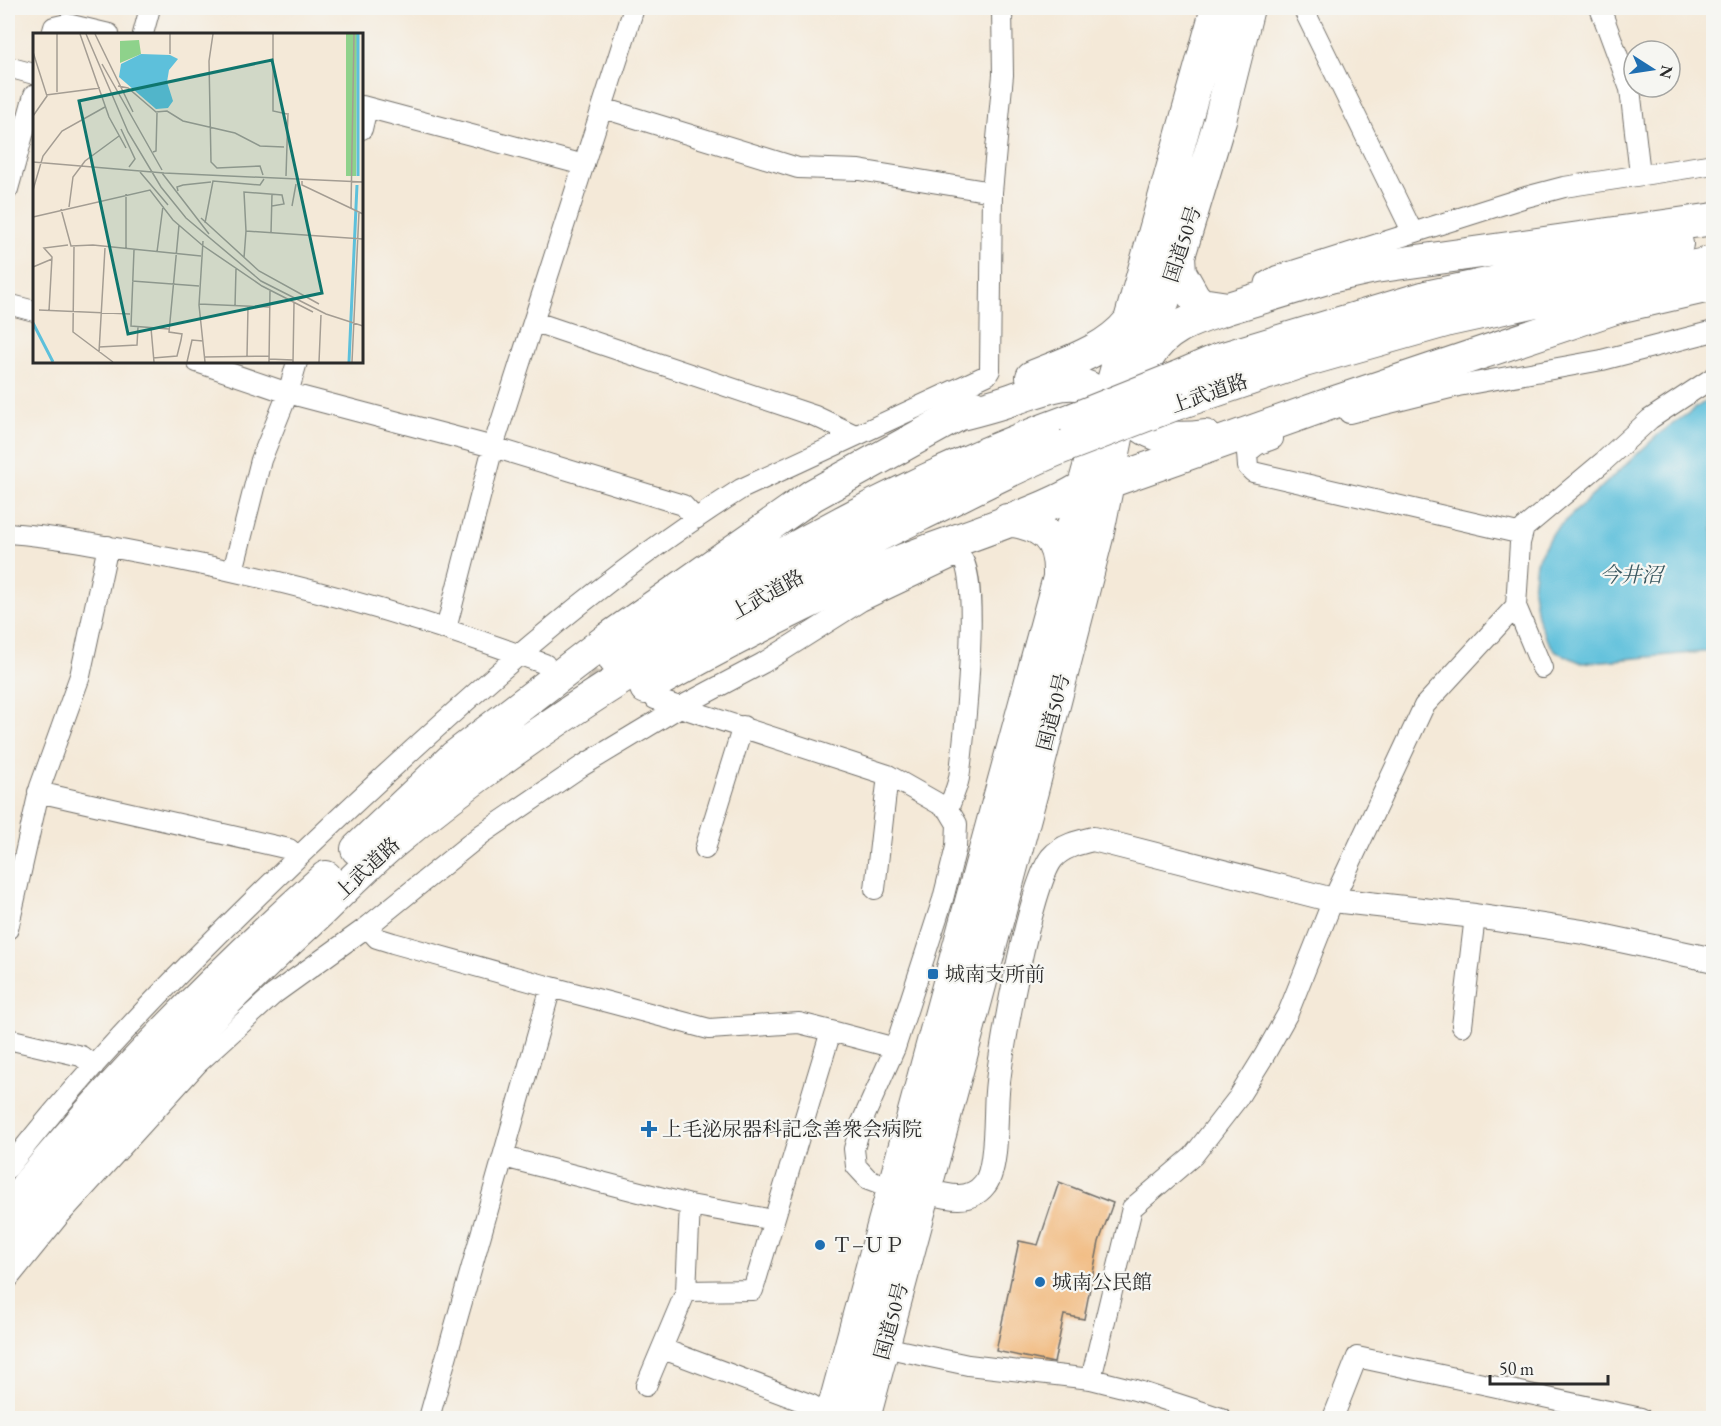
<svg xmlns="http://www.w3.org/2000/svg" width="1721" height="1426" viewBox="0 0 1721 1426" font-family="'EB Garamond','Noto Serif JP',serif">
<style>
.water{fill:#5dc0db;stroke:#447683;stroke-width:1.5}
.building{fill:#f1b576}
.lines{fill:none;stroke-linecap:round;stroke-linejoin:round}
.minor-tunnel{stroke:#ccc3b5;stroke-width:20;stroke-dasharray:20 10;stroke-linecap:butt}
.minor-casing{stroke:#716e68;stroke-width:22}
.tertiary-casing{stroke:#716e68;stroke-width:26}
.trunk-casing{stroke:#716e68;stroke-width:34}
.minor{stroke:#fff;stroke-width:20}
.tertiary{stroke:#fff;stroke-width:24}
.trunk{stroke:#fff;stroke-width:32}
.trunk-bridge-casing{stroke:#716e68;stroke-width:34;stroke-linecap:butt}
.trunk-bridge{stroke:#fff;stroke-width:32}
.poi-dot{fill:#1f6fb2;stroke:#f6f6f2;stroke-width:2}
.labels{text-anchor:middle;stroke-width:4.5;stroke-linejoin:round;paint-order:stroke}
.street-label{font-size:20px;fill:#2b2b2b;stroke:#f6f6f2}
.poi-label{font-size:20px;fill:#2b2b2b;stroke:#f6f6f2;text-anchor:start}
.water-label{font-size:21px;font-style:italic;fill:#3a5860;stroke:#f6f6f2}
.inset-river{fill:none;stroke:#5dc0db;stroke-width:3}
.inset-road{fill:none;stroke:#a49d93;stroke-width:1.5}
.view{fill:#0f766e;fill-opacity:0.15;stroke:#0f766e;stroke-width:3}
.inset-edge{fill:none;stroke:#2b2b2b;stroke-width:3}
</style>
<rect width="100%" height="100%" fill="#f6f6f2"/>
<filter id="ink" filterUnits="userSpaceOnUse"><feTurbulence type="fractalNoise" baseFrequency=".0167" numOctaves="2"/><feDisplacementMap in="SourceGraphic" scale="12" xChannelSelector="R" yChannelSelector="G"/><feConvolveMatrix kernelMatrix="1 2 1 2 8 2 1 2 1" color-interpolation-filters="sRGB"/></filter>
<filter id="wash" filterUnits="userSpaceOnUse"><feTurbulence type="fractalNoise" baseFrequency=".008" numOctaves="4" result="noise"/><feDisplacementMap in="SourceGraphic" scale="24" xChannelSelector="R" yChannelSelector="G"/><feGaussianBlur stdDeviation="1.35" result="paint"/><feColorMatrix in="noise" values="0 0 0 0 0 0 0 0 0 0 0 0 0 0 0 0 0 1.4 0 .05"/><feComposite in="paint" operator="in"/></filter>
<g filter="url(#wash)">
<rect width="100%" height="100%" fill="#f4e9d8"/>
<!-- water -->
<path class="water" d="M1713 396V651L1582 663 1556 652 1545 637 1537 616 1533 590 1536 562 1552 533 1660 433Z"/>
<g id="blocks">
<!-- building -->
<path class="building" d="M1059 1182 1113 1203 1099 1242 1084 1319 1064 1315 1054 1363 996 1351 1019 1241 1038 1245Z"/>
</g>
</g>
<g filter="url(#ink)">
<use href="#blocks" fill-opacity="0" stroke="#716e68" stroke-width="1.5"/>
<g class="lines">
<!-- minor-tunnel -->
<path class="minor-tunnel" d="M559 669 616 687"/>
<!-- minor casing -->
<g class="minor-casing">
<path id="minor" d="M1303 8 1412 231
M1600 8 1630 89 1640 174
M52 34 54 27 67 24 109 34
M143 34 150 8
M8 67 34 74
M362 106 584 165
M603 108 798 168 859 170 992 192
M362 129 367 108
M8 189 34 95
M1267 296 1264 290 1266 282 1277 276 1526 197 1564 187 1714 164
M8 304 34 311
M535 322 815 416 855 435
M197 362 288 393 493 447 683 505 696 519
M1349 413 1458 386 1602 360 1714 331
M1273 439 1257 445 1247 453 1248 467 1253 472 1522 534
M8 533C62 537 115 548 169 558 298 583 422 618 545 664
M233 571 261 460 288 393 297 362
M1516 606 1542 668
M446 629 493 447 634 8
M655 699 888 775 948 809 957 824 956 847 943 899 895 1048 861 1124 854 1149 856 1166 868 1179 892 1188
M38 792 289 849 298 857
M705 849 743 726
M875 889 888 775
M367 927 377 938 393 943 551 987
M8 929 40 787 80 676 108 546
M1462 1026 1475 916
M831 1031 895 1048
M8 1039 81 1056 94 1066
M504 1157 690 1205 774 1220
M8 1168C107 1041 223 928 340 817 466 699 595 581 741 489L987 375 990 370 992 192 1003 75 1002 8
M8 1279 59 1216 198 1063 274 994 367 927 482 834 582 766 680 707 763 663 861 601 954 557 962 559C981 578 964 745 959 778 957 788 952 799 948 809
M884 1347 968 1365 1091 1379 1135 1390 1221 1418
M663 1349 812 1405
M1091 1379 1132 1208 1193 1156 1238 1098 1264 1056 1288 1013 1333 900 1424 706 1516 606 1520 543 1524 528 1603 462 1650 419 1714 377
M646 1386 686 1291
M429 1418 551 987 709 1029 799 1023 831 1031 753 1290 686 1291 690 1205
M1333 1418 1357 1357 1641 1418"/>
</g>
<!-- tertiary casing -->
<g class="tertiary-casing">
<path id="tertiary" d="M925 1191C945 1196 969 1204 984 1185 998 1170 995 1113 997 1092 1000 1051 1030 885 1052 858 1062 846 1080 842 1093 839L1333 900 1475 916 1583 932 1714 960"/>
</g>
<!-- trunk casing -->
<g class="trunk-casing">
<path id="trunk" d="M1179 256 1180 272 1194 297 1201 304 1228 308 1330 277 1375 267 1714 219
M1149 356C1166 326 1197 319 1228 308
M1032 377C1065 363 1106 351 1129 322
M1178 377 1220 359 1426 297 1677 244
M1120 401C1140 437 1168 441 1205 436
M1173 405 1304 361 1449 320 1714 262
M957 415C977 410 997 405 1016 398 1058 384 1093 367 1114 420
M1106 483 1335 402 1618 307 1714 285
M1007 520C1042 525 1060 536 1059 575
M615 660C759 561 908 479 1073 419
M646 688C728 642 812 598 898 562 938 545 1071 505 1093 478
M357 849 454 757 609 638 813 495 974 406
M8 1209C104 1089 211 980 326 877
M8 1245C102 1124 208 1015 321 911 345 888 369 863 394 842 553 710 735 604 920 515 968 492 1017 465 1066 446
M831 1418 1083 489 1217 8
M864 1418 1032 791 1097 537 1118 433 1179 256 1220 120 1248 8"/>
</g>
<!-- minor -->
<use href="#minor" class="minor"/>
<!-- tertiary -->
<use href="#tertiary" class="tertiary"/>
<!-- trunk -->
<use href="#trunk" class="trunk"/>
<!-- trunk-bridge casing -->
<g class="trunk-bridge-casing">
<path id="trunk-bridge" d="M1073 419 1178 377
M1066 446 1173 405"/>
</g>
<!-- trunk-bridge -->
<use href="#trunk-bridge" class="trunk-bridge"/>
</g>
</g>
<!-- markers -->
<g class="poi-dot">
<rect x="927" y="968" width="12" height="12" rx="3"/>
<path d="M646 1120h6v6h6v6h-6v6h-6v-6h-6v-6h6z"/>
<circle cx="820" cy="1245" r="6"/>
<circle cx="1040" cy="1282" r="6"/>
</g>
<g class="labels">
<!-- street labels -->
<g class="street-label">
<text transform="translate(1182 244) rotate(-72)" y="7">国道50号</text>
<text transform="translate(1209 393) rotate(-19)" y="7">上武道路</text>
<text transform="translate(767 594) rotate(-29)" y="7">上武道路</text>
<text transform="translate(1053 712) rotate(-76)" y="7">国道50号</text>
<text transform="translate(367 868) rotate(-43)" y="7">上武道路</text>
<text transform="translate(891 1321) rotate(-75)" y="7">国道50号</text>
</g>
<!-- poi labels -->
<g class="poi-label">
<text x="945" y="981">城南支所前</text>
<text x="662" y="1136">上毛泌尿器科記念善衆会病院</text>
<text x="832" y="1252">Ｔ−ＵＰ</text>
<text x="1052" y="1289">城南公民館</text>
</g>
<!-- water labels -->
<g class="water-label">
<text x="1631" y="582">今井沼</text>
</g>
</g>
<!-- overview -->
<g transform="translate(33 33)">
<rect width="330" height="330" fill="#f4e9d8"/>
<path d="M313 1H324L323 143H313ZM106 7 108 21 87 30V8Z" fill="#8ed28b"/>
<path d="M108 21 137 22 145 26 136 37 134 49 140 68 135 75 123 76 86 44 88 31Z" fill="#5dc0db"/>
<path class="inset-river" d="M325 143V1M0 290 20 329M316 329 324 152"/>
<path class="inset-road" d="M47 1 76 84 93 115M53 1 95 99 128 154 153 185 228 248 293 281 330 293M62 1 100 79M180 1 176 28 178 129 184 135 227 133 230 142M240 1V78L254 81M0 19 14 63 0 83M137 21V1M69 31 129 137M85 53 95 55 123 79 134 78 150 88 202 100 227 113 251 114M24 59V1M13 62 67 55M88 96 102 126 96 134M120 119 123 118 124 80M0 129 131 140 330 149M107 139 135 172M129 140 176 201M253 143 255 80M269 148V152L330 181M0 157 10 123 29 98 72 74M145 158 144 154 150 152 178 149M239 173 251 171 249 162 211 159 213 198 330 206M259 173 263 151M36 174 40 144 52 128 86 103M318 175 321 1M28 176 38 213 60 212 168 223M0 184 117 157 140 187 169 212 229 253 280 279M168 185 226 238 286 271M172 190 180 148 227 152 231 146M238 200 239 161M170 208 166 272 172 329M41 214 40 299 80 329M93 217V161M101 217 98 293 136 296M124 219 130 173M211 225 213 198M0 234 19 226M99 248 166 253M166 271 236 274M202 273 203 236M6 277 97 281M16 278 19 224 11 215 35 212M118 295 121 329M66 314 104 312 105 294M66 319 72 215M214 323 215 274M172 324 236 323M120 325 144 323 148 307 149 301 136 299 146 192M236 326 260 327M154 329 159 307 170 308M236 329 237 258M260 329 261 270M286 329 288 282M319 329 326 179"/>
<path class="view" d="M239 27 289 260 95 301 46 68Z"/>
<rect width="330" height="330" class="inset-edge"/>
</g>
<!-- margin -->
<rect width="1721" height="1426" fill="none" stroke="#f6f6f2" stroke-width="30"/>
<!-- north arrow -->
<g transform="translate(1652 69) rotate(102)"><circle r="28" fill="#f6f6f2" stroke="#a5a5a2" stroke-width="1.5"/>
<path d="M0-4.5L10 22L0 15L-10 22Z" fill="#1f6fb2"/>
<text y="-9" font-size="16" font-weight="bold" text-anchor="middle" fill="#2b2b2b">N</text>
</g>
<!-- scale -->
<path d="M1490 1375v9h118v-9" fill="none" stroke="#2b2b2b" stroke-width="3"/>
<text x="1499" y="1375" font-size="18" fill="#2b2b2b" stroke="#f6f6f2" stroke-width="4.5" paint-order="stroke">50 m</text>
</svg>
